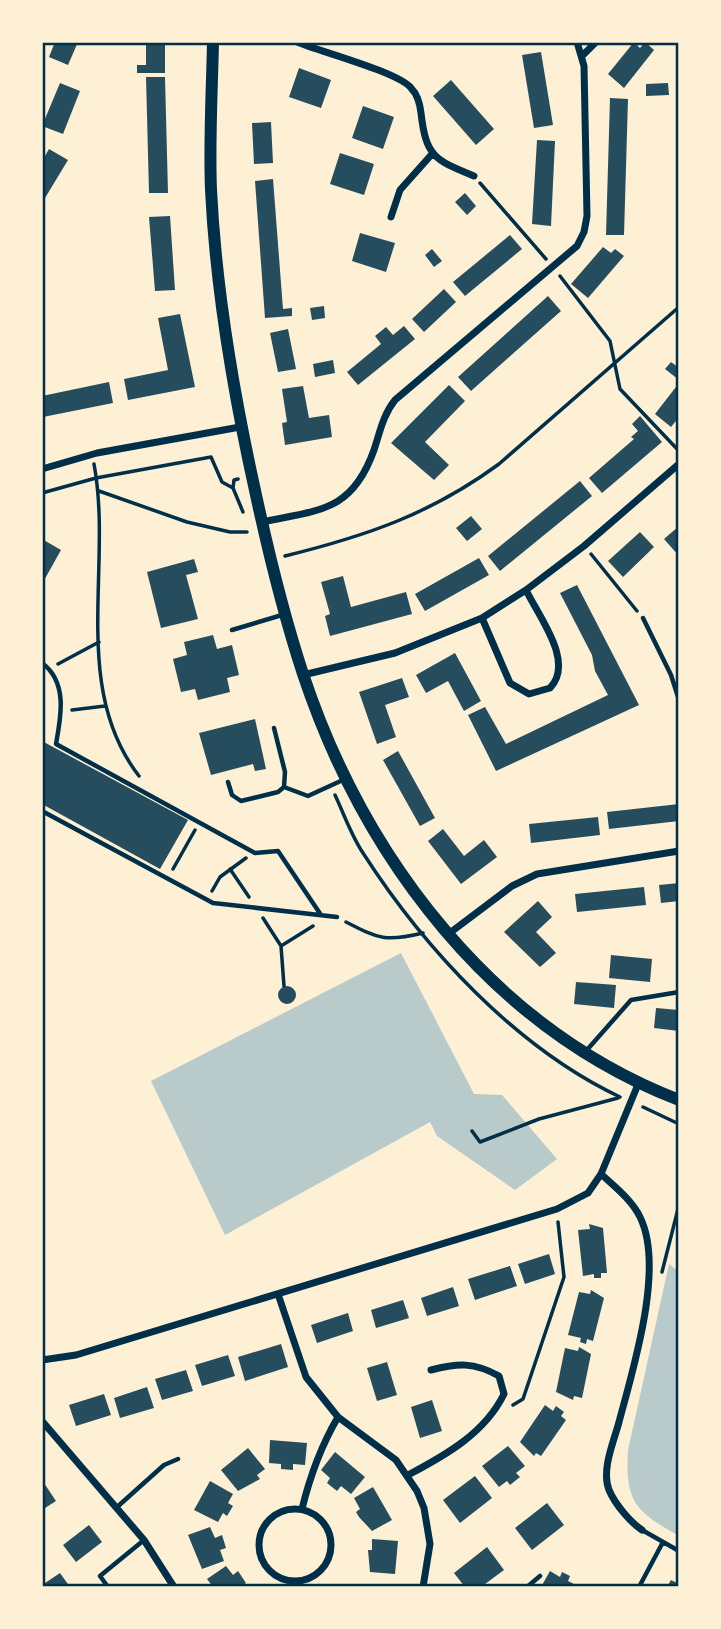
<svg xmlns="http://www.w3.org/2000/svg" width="721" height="1629" viewBox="0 0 721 1629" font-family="'Varela Round',sans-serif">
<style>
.green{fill:#b9caca}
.building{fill:#264d5e}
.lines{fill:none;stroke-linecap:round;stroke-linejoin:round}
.path{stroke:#003049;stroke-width:3.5}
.service{stroke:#003049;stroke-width:4.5}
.minor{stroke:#003049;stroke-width:7}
.tertiary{stroke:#003049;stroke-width:12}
.neatline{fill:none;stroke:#003049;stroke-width:2.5}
</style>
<rect width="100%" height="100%" fill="#fdf0d5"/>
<!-- green -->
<path class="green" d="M401 953 474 1094 502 1095 557 1159 515 1190 437 1136 430 1122 225 1235 151 1081Z
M669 1264 679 1272V1536C635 1511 625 1502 628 1450Z"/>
<!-- building -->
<path class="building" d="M55 42H78L68 65 49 57Z
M146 42H165V73H137V65H146Z
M634 42 640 48 645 42 654 50 624 88 608 74Z
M541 52 553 125 534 128 522 55Z
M299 68 331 80 321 108 289 97Z
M146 77H165L168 193H149Z
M451 80 494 129 476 145 433 96Z
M60 83 80 91 63 134 42 126Z
M668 83 669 95 646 96V84Z
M610 98 628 99 624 235H606Z
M363 106 394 117 383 149 352 138Z
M271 122 273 163 254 164 252 123Z
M537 140 555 141 551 226 532 224Z
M49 149 68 160 42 203V161Z
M340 153 374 164 364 195 330 184Z
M273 179 283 309 292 308V316L265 318 255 181Z
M465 193 476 206 467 215 455 202Z
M170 216 175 290 155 291 149 217Z
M360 233 395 243 386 272 352 261Z
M510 235 522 249 465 296 453 282Z
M603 247 611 253 615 249 624 256 588 298 571 284Z
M432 249 442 261 434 267 425 255Z
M444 289 456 302 424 332 412 319Z
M548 296 561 311 471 391 458 377Z
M324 306 325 318 312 320 310 308Z
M180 314 195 387 128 400 124 379 168 370 158 318Z
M404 326 415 339 358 385 347 372 381 344 375 336 386 327 393 335Z
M288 329 296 369 278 372 270 333Z
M333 360 335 373 315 377 313 364Z
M671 362 679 368V380L665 369Z
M109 382 113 403 43 417 42 396Z
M679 383V417L671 427 655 414Z
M449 385 465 401 425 442 449 465 434 480 391 443Z
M303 386 309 418 329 415 332 437 285 445 282 423 287 422 282 389Z
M640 416 662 442 602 493 589 478 634 439 631 437 638 431 632 424Z
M580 481 592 496 500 571 488 556Z
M471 516 482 529 467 541 456 528Z
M679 526V556L664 539Z
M640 532 654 547 623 577 608 561Z
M42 539 61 550 42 584Z
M479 558 489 575 425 611 415 594Z
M194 559 198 572 186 575 198 619 161 628 147 572Z
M343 576 351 607 406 592 412 614 330 636 325 616 330 614 321 582Z
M577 585 639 705 496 771 468 715 485 707 506 744 608 695 595 671 592 655 560 593Z
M213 635 217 649 232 645 239 675 227 678 230 692 198 700 195 689 181 692 173 659 187 655 184 642Z
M455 653 481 701 464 711 448 681 426 693 416 675Z
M402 678 409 697 385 705 396 737 377 744 359 692Z
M255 719 266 769 255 771 253 764 211 775 199 733Z
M42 741 188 820 160 869 42 804Z
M398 751 435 818 420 826 383 760Z
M679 804V821L609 829 607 812Z
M598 817 600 835 531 843 529 824Z
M443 829 464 856 484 840 497 857 461 884 428 841Z
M679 883V901L661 903 659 885Z
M644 887 646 905 577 912 575 894Z
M538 901 552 917 536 932 556 953 540 967 504 932Z
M611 955 652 959 650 982 609 978Z
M576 982 616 985 614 1008 574 1004Z
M278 995a9 9 0 1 1 18 0a9 9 0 1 1-18 0Z
M656 1008 679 1010V1031L654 1028Z
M589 1224 603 1228 607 1273H601V1278H594V1274L583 1276 578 1230 590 1229Z
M549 1254 555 1274 525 1284 518 1264Z
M510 1266 517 1286 475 1300 468 1279Z
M453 1287 459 1306 427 1316 421 1298Z
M591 1290 604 1298 593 1341 587 1339 586 1344 580 1342 581 1338 568 1335 579 1292 590 1294Z
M403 1300 409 1318 376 1328 371 1310Z
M348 1313 353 1331 317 1343 311 1325Z
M281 1344 288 1367 245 1381 238 1357Z
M579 1347 591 1354 582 1398 574 1396 573 1400 556 1392 565 1348 578 1351Z
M228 1355 235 1376 202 1386 195 1365Z
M387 1362 397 1395 377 1401 367 1368Z
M186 1370 193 1391 162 1400 155 1379Z
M147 1387 154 1408 120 1418 114 1398Z
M104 1394 111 1415 76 1426 69 1405Z
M432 1400 442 1431 420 1438 411 1407Z
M545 1405 553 1411 556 1406 564 1412 561 1416 566 1420 541 1456 536 1453 534 1456 520 1442Z
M270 1440 307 1443 305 1465 293 1464V1470L281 1469V1464L269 1463Z
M508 1446 525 1466 516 1473 520 1477 510 1485 507 1481 499 1487 482 1466Z
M248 1448 265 1469 257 1475 260 1479 238 1491 221 1470Z
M335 1452 365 1477 351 1494 341 1486 337 1491 327 1483 330 1478 321 1470Z
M475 1476 492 1498 460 1523 443 1500Z
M42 1480 56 1501 42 1510Z
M210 1481 233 1494 228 1503 233 1506 227 1516 223 1513 218 1522 194 1510Z
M373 1487 392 1520 372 1531 359 1517 356 1512 360 1509 354 1498Z
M547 1503 564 1525 532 1550 515 1528Z
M89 1525 102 1542 76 1562 63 1545Z
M210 1527 215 1538 222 1535 226 1548 220 1550 224 1561 202 1569 188 1535Z
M372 1539 398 1541 395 1574 370 1572 368 1550H372Z
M487 1547 504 1570 481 1587H465L454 1573Z
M226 1566 233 1575 238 1571 246 1583 240 1587H213L207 1579Z
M550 1571 560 1577 562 1572 570 1576 568 1581 574 1584 572 1587H541Z
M60 1573 70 1587H42V1585Z
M671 1580 679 1584V1587H667Z"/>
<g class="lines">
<!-- path -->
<path class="path" d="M480 183 546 259
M560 276 610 341 620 389 679 451
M94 464C113 566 70 687 139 776
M238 479 234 480 233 488 243 512
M99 491 187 522 230 532H247
M42 493 96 478 211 457 222 482 233 488
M591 554 637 611
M285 556C366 536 431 514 499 464L679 307
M58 664 99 642
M72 710 105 706
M335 795C344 814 351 835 363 853 424 948 516 1048 620 1097
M173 869 195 830
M230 869 249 897
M212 891 220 877 246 858
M263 918 281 946
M346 922C379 939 386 942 423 933
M284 986 281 946 313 926
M643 1107 679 1124
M472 1131 480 1142 539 1119 618 1098
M662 1272 679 1205
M513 1405 523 1399 564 1277 558 1222"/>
<!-- service -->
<path class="service" d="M643 618 671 675 679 700
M232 630 282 615
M42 663C68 682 61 717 56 744L255 853 278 851 321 915
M274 728 285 772 284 787
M228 782 232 795 241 801 278 792 284 787
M284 787 308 796 345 779
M42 811 213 903 337 917
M586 1051 631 1000 679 992
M116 1508 164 1465 178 1459
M642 1530 679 1551
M108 1587 100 1576 144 1540
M527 1587 540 1576
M639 1587 663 1542"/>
<!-- minor -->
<path class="minor" d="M297 42C321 52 398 72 411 88 418 95 420 104 421 113 426 157 435 160 474 176
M582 56 596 42
M391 217 400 190 432 154
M42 469 97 453 240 427
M262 522C319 510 352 512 374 450 380 432 383 415 395 400L577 246 584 232 587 216 584 66 577 42
M482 618 510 683 529 694 550 688C575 662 539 617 526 590
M303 675 395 653 482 618 526 590 584 546 679 464
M447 935 512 886 537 874 679 851
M601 1174C614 1186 632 1200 640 1217 665 1267 633 1369 619 1422 614 1441 601 1470 609 1490 615 1504 630 1522 642 1530
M278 1294 306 1377 338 1417 396 1460 417 1491 424 1508 430 1544 423 1587
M42 1360 76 1355 557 1209 588 1193 601 1174 639 1082
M42 1421 144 1540 174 1587
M408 1475C446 1455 485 1433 504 1394L499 1376C474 1362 458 1363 431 1370
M259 1545a36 36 0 1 1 72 0a36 36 0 1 1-72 0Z
M302 1509C310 1476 321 1446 338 1417"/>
<!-- tertiary -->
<path class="tertiary" d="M213 42C212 91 209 141 211 190 216 292 234 396 256 495 269 555 284 616 303 674 365 860 493 1028 679 1100"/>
</g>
<!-- border -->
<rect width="721" height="1629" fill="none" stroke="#fdf0d5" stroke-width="88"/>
<rect x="44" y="44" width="633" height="1541" class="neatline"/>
</svg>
